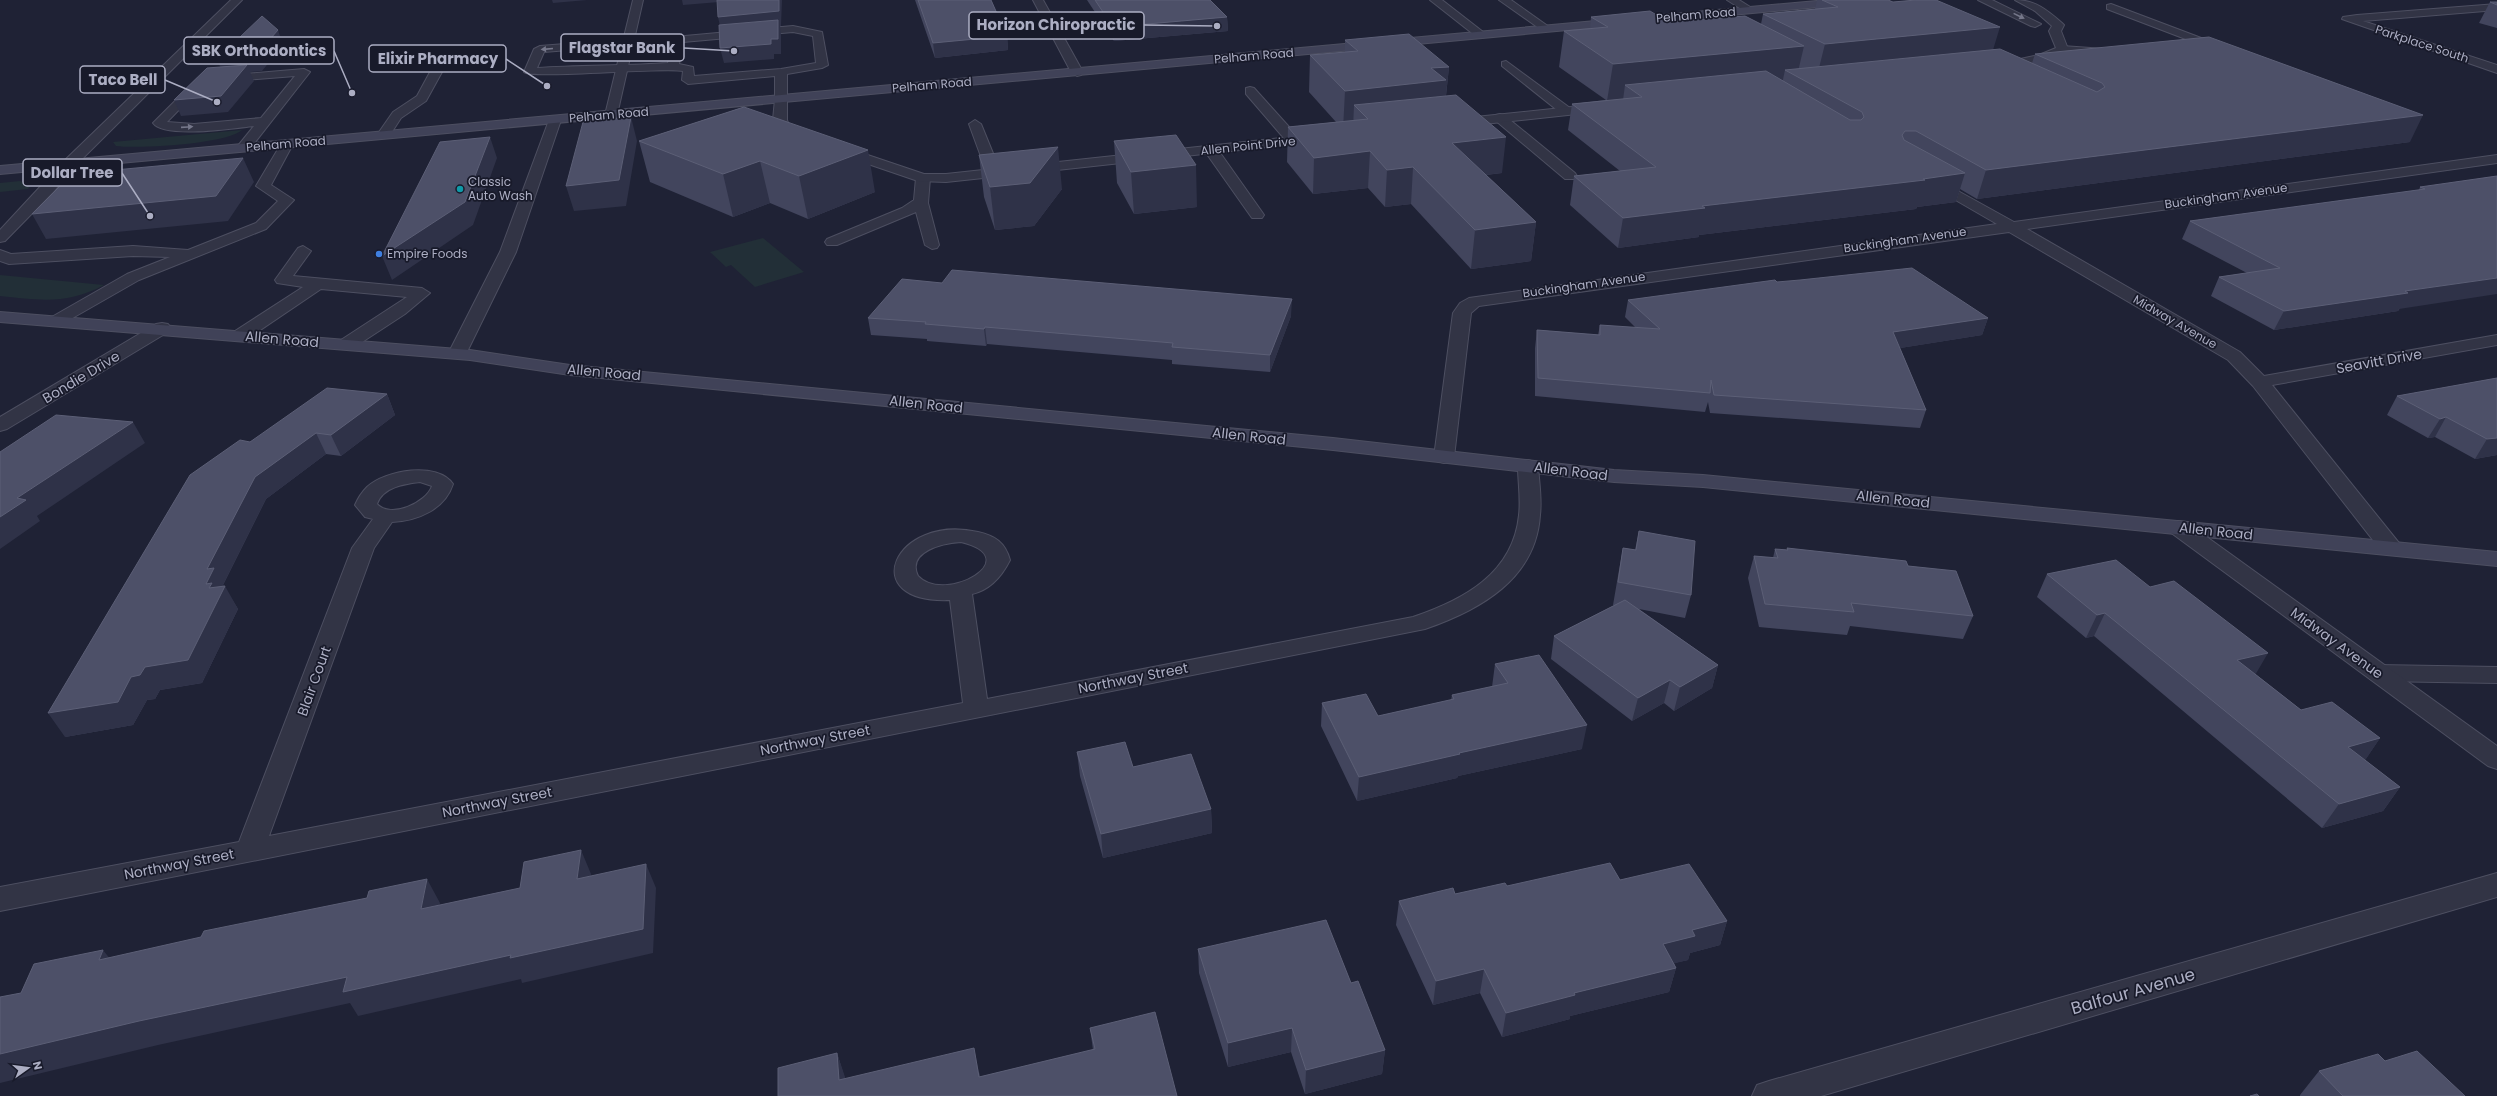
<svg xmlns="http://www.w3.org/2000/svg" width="2497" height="1096" viewBox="0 0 2497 1096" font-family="Poppins,sans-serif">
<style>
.green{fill:#222f37}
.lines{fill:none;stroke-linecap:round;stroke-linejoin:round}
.lane-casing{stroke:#4d4f61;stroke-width:2}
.street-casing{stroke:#4d4f61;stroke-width:2}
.secondary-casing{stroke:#4d4f61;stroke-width:2}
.lane{fill:#323445;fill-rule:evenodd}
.street{fill:#323445;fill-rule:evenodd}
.secondary{fill:#404258;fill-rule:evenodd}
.wall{fill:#42455d}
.shaded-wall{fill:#2f3248}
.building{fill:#4d5068;stroke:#5c5f76}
.oneway{fill:#75778a}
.culture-dot{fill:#0f9aa8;stroke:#181a2a;stroke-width:1.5}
.shop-dot{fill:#3f7fe0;stroke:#181a2a;stroke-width:1.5}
.labels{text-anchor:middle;stroke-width:3.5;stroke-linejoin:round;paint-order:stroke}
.far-street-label{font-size:12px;fill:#acaec3;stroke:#181a2a}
.far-poi-label{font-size:12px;fill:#acaec3;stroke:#181a2a;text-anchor:start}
.street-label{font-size:14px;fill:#acaec3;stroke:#181a2a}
.near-street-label{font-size:17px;fill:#acaec3;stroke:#181a2a}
.leader{fill:none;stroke:#acaec3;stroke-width:1.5}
.callout-dot{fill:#acaec3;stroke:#181a2a;stroke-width:1.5}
.callout{fill:#181a2a;stroke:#acaec3;stroke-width:1.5}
.callout-label{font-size:15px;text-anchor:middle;font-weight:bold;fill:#acaec3}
</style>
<rect width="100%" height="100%" fill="#1f2235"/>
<!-- green -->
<path class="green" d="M242 130C227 144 139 149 116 146L113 142Z
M20 181 31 185 28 189 0 192V183Z
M763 238 804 272 755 287 731 265 726 267 710 252Z
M0 275 104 285C67 305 40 300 0 296Z"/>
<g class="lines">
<!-- lane casing -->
<g class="lane-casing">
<path id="lane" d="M1499 0H1511L1552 29 1551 31H1543Z
M1727 0H1739L1755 10 1754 12H1746Z
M2111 4 2225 47 2227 49 2225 51H2217L2107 9V5Z
M793 26 822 32 828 65 822 68 787 74V99L781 103 775 99V76L688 84 682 80 683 71C663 67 530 79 524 72L534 49 540 46 628 39 633 42 628 45 544 52 537 68C581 65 624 66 668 63L674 37ZM793 32 813 36 816 63 781 69 694 76 693 67 679 64 683 42Z
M2062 46 2105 49 2111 52 2105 55 2058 51V47Z
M442 58 448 61 426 101 401 118 388 138H378L377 135 393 112 417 96 436 61Z
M1506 61 1570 108 1572 111 1570 114H1562L1502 66V62Z
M304 69 310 72 249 150 244 151 237 147 254 126C236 128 164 139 153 123L198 78ZM295 76 261 118 194 124 167 122 205 83Z
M1250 87 1254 88 1299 138 1300 141 1299 144H1289L1246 94V88Z
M1500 114 1504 115 1575 173 1577 176 1575 179H1565L1496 121 1494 118 1496 115Z
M555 116 561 120 516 252 466 354 463 358H451L448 354 500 252 549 120Z
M975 120 981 124 1001 173 999 176H989L987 173 969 124Z
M287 140 293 144 271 185 294 200 266 229 139 280 62 324H50L48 321 50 318 127 274 170 257 133 256 9 264 0 261V250L11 254 133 246 188 250 256 223 278 201 256 186 281 144Z
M1211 146 1216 147 1262 212 1264 215 1262 218H1252L1204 150Z
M69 160 76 164 54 191 5 241 0 242V230L64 161Z
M923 174 930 178 928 203 939 245 937 248 932 249 925 245 916 212 837 245H827L825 242 827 239 902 208 914 200 916 178Z
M303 246 311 251 293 276 422 288 430 293 405 314 353 348H341L339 344 341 340 407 297 321 289 247 339H235L233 335 235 331 303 287 277 283 275 280 298 248Z
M2378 665 2497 667V683L2378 681 2370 679 2366 673 2370 667Z"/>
</g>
<!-- street casing -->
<g class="street-casing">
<path id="street" d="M231 0H242L74 167H64L62 164 64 161Z
M633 0H643L617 115 611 119 605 115Z
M1033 0H1043L1083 72 1081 75 1077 76 1071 72Z
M1430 0H1442L1487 35 1485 37H1477Z
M1978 0H1992L2041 24 2035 27 2031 26Z
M2015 0C2035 0 2047 10 2062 23L2064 25 2061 31 2068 49 2066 51 2047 60 2001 71 1997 70 1995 67 1997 64 2039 55 2056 48 2049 31 2052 26 2035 11Z
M2497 4V10L2363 21 2497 65V73L2342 19 2343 17 2357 15Z
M781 95 787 99V120L789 125 809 132 811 135 809 138H799L776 127 773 120 775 99Z
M1600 104 1606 108 1605 111 1456 127 1449 123 1456 119Z
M1318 134 1323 135 1325 138 1323 141 946 182 918 181 836 153 834 150 841 146 924 174H946Z
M2497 155V163L2027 229 2240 352 2264 376 2497 335V345L2272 385 2399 543 2402 548 2399 553 2391 555 2383 553 2253 386 2228 360 2009 232 1479 306 1471 313 1454 457 1451 461 1444 463 1437 461 1434 457 1453 313 1460 303 1469 298 1997 224 1926 183 1924 180 1931 176 2014 222Z
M162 323 168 324 171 328 168 332 7 429 0 431V417L156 324Z
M1528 460 1535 462 1538 466C1539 482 1542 498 1540 515 1536 579 1480 610 1425 629L0 911V887L239 842 352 548 373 519 365 517 355 505C358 498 362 492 367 487 385 470 438 461 453 484 445 509 418 521 392 522L374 548 269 836 963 703 950 600C855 604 894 513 978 532 995 536 1005 542 1010 560 1002 576 990 590 972 594L987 699 1413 617C1463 600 1513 574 1519 515 1521 499 1518 482 1518 466L1521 462ZM420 482 432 486C426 503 391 519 377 504 383 487 404 484 420 482ZM961 542C1028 558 945 605 918 576 906 551 944 543 961 542Z
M2178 521 2186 522 2497 746V769L2488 766 2170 532 2167 527 2170 522Z
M2497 873V897L1821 1096H1752L1757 1085 1769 1081Z"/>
</g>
<!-- secondary casing -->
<g class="secondary-casing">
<path id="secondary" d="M1828 0H1868L1863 3 0 174V166Z
M0 312 470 350 570 365 1333 438 1614 470 1703 475 2497 552V566L1703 487 1614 482 1333 450 570 375 470 360 0 322Z"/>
</g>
<!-- lane -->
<use href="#lane" class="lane"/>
<!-- street -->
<use href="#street" class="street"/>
<!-- secondary -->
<use href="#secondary" class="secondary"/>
</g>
<!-- wall -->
<path class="wall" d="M915 0H991L1007 36 1008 50 935 58Z
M1087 0H1210L1227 17 1228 31 1114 41Z
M1817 0H1888L1993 49 2032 63 2035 54 2410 142 1977 199 1960 189 1956 202 1917 207 1916 209 1699 235V237L1618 248 1570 205 1574 176 1620 171 1568 130 1572 104 1606 100 1559 67 1564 31 1590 29 1591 17 1668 22 1761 24 1763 14 1815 9Z
M2490 2H2497V28L2479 23Z
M1345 40 1449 67 1446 96 1502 173 1486 175 1536 222 1531 261 1471 269 1411 204 1385 207 1368 188 1313 194 1287 162 1288 127 1336 122 1309 92 1310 55 1345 52Z
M744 107 875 192 808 219 770 203 733 217 650 182 639 141Z
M1114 141 1197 207 1134 214 1117 183Z
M979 155 1062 189 1034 226 995 230 984 197Z
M2497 176 2398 311 2274 330 2211 296 2219 277 2247 273 2182 239 2190 221 2419 190 2420 187Z
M1777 282 1988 318 1982 335 1900 348 1926 410 1920 428 1710 413 1708 402 1705 412 1535 396V348L1537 330 1598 335 1600 325 1636 328 1625 317 1628 300Z
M1291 316 1270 372 1172 364V360L987 344 986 346 927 341V339L871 335 868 318Z
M2497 378V455L2475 459 2435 437 2428 438 2387 415 2397 396Z
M387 394 395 415 341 456 326 454 266 499 223 585 238 609 202 683 160 690 155 699 147 700 133 725 65 737 250 442Z
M1639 531 1691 595 1685 618 1639 609 1718 665 1712 688 1674 711 1664 703 1632 721 1551 659 1554 636 1615 605H1613L1619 570 1623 548 1635 550Z
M1787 548 1908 566 1973 616 1963 639 1850 626 1847 635 1759 627 1748 578 1754 556 1773 558 1775 549 1787 550Z
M2047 574 2255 674 2301 710 2380 738 2365 760 2400 787 2383 811 2322 828 2094 636 2086 638 2037 597Z
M1495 664 1582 749 1458 776 1457 778 1357 801 1321 726 1322 703 1378 716 1451 700 1452 695 1492 687Z
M1077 752 1133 767 1211 809 1212 833 1103 858 1080 776Z
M1507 886 1727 921 1720 945 1690 953 1688 960 1674 963 1676 968 1669 992 1570 1016V1019L1502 1037 1480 993 1433 1005 1396 925 1399 901 1455 894Z
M1198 949 1351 983 1385 1050 1382 1074 1305 1094 1291 1052 1228 1067 1199 973Z
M1090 1028 1177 1096H778L837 1053 845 1079 979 1072 980 1077 1093 1050Z
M2385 1061 2465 1096H2300V1095L2319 1071Z"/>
<!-- shaded-wall -->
<path class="shaded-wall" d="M552 0H587L553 3Z
M682 0H718L719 2 683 5Z
M779 0H782L781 26H780L781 35V54H774V59L724 63 720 48 771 39 721 31 718 17Z
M1227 17 1228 31 1114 41 1113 27Z
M2000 27 1989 63 1816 80 1825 44Z
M278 30 283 45 262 71 250 72 254 81 228 112 181 116 174 100 223 74 217 59Z
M1007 36 1008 50 935 58 933 43Z
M1804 46 1797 76 1785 70 1782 84 1642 97 1625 85 1623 100 1607 101 1613 64Z
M1449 67 1445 104 1368 119 1354 105 1353 129 1343 130 1345 91 1431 68Z
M2423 115 2410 142 1977 199 1986 170Z
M631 117 637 141 626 206 574 211 566 186Z
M490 137 497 158 473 225 392 280 382 256Z
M1506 137 1502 173 1449 179 1452 143Z
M1058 147 1062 189 1034 226 995 230 990 187Z
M868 150 875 192 808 219 799 176Z
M1370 151 1368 188 1313 194 1314 158Z
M243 158 254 182 228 221 46 239 32 214Z
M760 161 770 203 733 217 723 174Z
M1196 165 1197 207 1134 214 1131 172Z
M1413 167 1411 204 1385 207 1387 170Z
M1965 173 1956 202 1917 207 1916 209 1699 235V237L1618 248 1623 218 1702 206Z
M1536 222 1531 261 1471 269 1475 230Z
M2497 278V294L2399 309 2398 311 2274 330 2284 311 2405 291Z
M1292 299 1291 316 1270 372V355Z
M1988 318 1982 335 1888 350 1893 332Z
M985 327 987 344 986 346 984 329Z
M387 394 395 415 341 456 331 435Z
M2446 417 2435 437 2428 438 2440 419Z
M133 422 145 443 37 516 40 521 0 549V517L17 498Z
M316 433 326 454 266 499 223 585 225 587V586L238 609 202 683 160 690 155 699 147 700 133 725 65 737 48 713 131 677 145 667 206 584 207 569 255 477Z
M2497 438V455L2475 459 2487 439Z
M2105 613 2094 636 2086 638 2097 615Z
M2268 653 2254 677 2237 660Z
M1718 665 1712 688 1674 711 1680 687Z
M1670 680 1664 703 1632 721 1638 698Z
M1587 725 1582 749 1458 776 1457 778 1357 801 1359 777 1459 753Z
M2380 738 2364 762 2348 747Z
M2400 787 2383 811 2322 828 2339 804Z
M1211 809 1212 833 1103 858 1101 834Z
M581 850 591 874 588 903 577 879Z
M646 864 656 888 653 953 522 983 521 979 358 1016 350 1003 158 1045 0 1083V1054Z
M427 879 440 903 434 933 421 909Z
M1727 921 1720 945 1690 953 1688 960 1656 968 1663 944 1692 930Z
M103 950 122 974 99 960Z
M1676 968 1669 992 1570 1016V1019L1502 1037 1506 1013 1574 993Z
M1484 969 1480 993 1433 1005 1436 981Z
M1292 1028 1291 1052 1228 1067V1043Z
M974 1048 979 1072 983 1096 979 1077Z
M1385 1050 1382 1074 1305 1094 1306 1070Z
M837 1053 845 1077 846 1096 839 1080Z"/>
<!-- building -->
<path class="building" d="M717 0H779V11L718 17Z
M918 0H991L1007 36 933 43Z
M1095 0H1210L1227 17 1113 27Z
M1822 0H1888L1893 2 1916 0H1936L2000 27 1825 44 1763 14 1838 7Z
M2490 2H2497V5Z
M1650 11 1668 22 1745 16 1804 46 1613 64 1564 31 1608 27 1591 17Z
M262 16 278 30 255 56 217 59Z
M778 20V39H771V44L720 48 719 25Z
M1409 34 1449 67 1431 68 1446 80 1345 91 1310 55 1358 51 1345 40Z
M2209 37 2423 115 1986 170 1916 131H1905L1902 135 1904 140 1965 173 1923 179 1925 180 1702 206 1705 208 1623 218 1574 176 1656 167 1572 104 1642 97 1625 85 1766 71 1850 120H1861L1864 117 1862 112 1785 70 2000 49 2097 92 2105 87 2102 83 2035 54Z
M247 65 221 96 174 100 207 68Z
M1456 95 1506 137 1452 143 1536 222 1475 230 1413 167 1387 170 1370 151 1314 158 1288 127 1368 119 1354 105Z
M744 107 868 150 799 176 760 161 723 174 639 141Z
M631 117 619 180 566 186 583 122Z
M1176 135 1196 165 1131 172 1114 141Z
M490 137 465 202 382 256 440 142Z
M1058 147 1030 183 990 187 979 155Z
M243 158 216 196 32 214 72 174Z
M2497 176V278L2405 291 2408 293 2284 311 2219 277 2280 268 2190 221 2425 189 2420 187Z
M1912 268 1988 318 1893 332 1926 410 1714 395 1711 380 1710 393 1538 378 1537 330 1600 335V325L1660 329 1628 300 1775 280 1777 282 1800 280Z
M952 270 1292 299 1270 355 1172 347 1173 343 985 327 984 329 925 324 926 322 868 318 902 279 942 283Z
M2497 378V438L2487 439 2446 417 2440 419 2397 396Z
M327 388 387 394 331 435 316 433 255 477 207 569 214 568 206 584 212 583 209 588 225 586 188 660 145 667 140 675 131 677 118 702 48 713 190 475 240 440 250 442Z
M56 415 133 422 17 498 26 500 0 517V452Z
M1639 531 1695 541 1691 595 1618 582 1623 548 1636 550Z
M1787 548 1906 561 1908 566 1956 571 1973 616 1851 603 1854 612 1765 604 1754 556 1778 558 1775 549 1788 550Z
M2116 560 2150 587 2174 581 2268 653 2237 660 2301 710 2332 702 2380 738 2348 747 2400 787 2339 804 2105 613 2097 615 2047 574Z
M1625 600 1718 665 1680 687 1670 680 1638 698 1554 636Z
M1539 655 1587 725 1459 753 1460 754 1359 777 1322 703 1366 694 1378 716 1454 699 1452 695 1508 683 1495 664Z
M1125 742 1133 767 1191 754 1211 809 1101 834 1077 752Z
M581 850 577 879 646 864 643 929 510 958 511 955 343 992 347 977 139 1021 0 1054V997L21 993 34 964 103 950 99 960 201 937 204 931 367 898 369 891 427 879 421 909 520 888 524 862Z
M1610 863 1620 880 1689 864 1727 921 1692 930 1695 936 1663 944 1676 968 1574 993 1575 995 1506 1013 1484 969 1436 981 1399 901 1453 888 1455 894 1505 883 1507 886Z
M1326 920 1351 983 1358 981 1385 1050 1306 1070 1292 1028 1228 1043 1198 949Z
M1155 1012 1177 1096H778V1068L837 1053 839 1080 974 1048 979 1077 1095 1049 1090 1028Z
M2417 1051 2465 1096H2343L2319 1071 2378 1054 2385 1061Z
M2257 1094 2259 1096H2250Z"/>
<!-- one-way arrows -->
<defs><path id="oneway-solid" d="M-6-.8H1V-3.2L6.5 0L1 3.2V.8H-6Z"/></defs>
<g class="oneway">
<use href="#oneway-solid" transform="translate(2019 16) rotate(26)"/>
<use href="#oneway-solid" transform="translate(547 49) rotate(175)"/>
<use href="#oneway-solid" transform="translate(187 127) rotate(-4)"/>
</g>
<!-- markers -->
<circle class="culture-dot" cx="460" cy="189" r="4"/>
<circle class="shop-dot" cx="379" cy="254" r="4"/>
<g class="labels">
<!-- far-street labels -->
<g class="far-street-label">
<text transform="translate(1696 15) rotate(-5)" y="4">Pelham Road</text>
<text transform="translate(2422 44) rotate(18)" y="4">Parkplace South</text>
<text transform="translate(1254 56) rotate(-5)" y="4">Pelham Road</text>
<text transform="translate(932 85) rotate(-5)" y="4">Pelham Road</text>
<text transform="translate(609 115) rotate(-5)" y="4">Pelham Road</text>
<text transform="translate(286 144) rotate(-5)" y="4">Pelham Road</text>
<text transform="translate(1248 146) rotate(-6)" y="4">Allen Point Drive</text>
<text transform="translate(2226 196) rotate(-8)" y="4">Buckingham Avenue</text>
<text transform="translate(1905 240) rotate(-8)" y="4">Buckingham Avenue</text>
<text transform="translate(1584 285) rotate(-8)" y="4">Buckingham Avenue</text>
<text transform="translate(2175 322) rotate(30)" y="4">Midway Avenue</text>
</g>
<!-- far-poi labels -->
<g class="far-poi-label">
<text x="468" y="186">Classic<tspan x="468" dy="14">Auto Wash</tspan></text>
<text x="387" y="258">Empire Foods</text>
</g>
<!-- street labels -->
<g class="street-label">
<text transform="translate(282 339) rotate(5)" y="5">Allen Road</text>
<text transform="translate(2379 361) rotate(-10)" y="5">Seavitt Drive</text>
<text transform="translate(604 372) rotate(5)" y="5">Allen Road</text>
<text transform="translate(81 377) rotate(-31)" y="5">Bondie Drive</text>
<text transform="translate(926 404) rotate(6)" y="5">Allen Road</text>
<text transform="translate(1249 436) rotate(6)" y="5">Allen Road</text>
<text transform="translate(1571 471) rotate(7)" y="5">Allen Road</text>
<text transform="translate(1893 499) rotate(6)" y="5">Allen Road</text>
<text transform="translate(2216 531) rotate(6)" y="5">Allen Road</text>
<text transform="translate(2337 643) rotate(36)" y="5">Midway Avenue</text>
<text transform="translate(1133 678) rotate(-11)" y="5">Northway Street</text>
<text transform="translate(314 681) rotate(-70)" y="5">Blair Court</text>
<text transform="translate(815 740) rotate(-11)" y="5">Northway Street</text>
<text transform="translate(497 802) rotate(-11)" y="5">Northway Street</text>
<text transform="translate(179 864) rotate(-11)" y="5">Northway Street</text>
</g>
<!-- near-street labels -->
<g class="near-street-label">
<text transform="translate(2133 991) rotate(-16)" y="6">Balfour Avenue</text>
</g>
</g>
<!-- callouts -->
<path class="leader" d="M1217 26L1144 25M734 51L684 48M352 93L334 51M547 86L506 59M217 102L165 80M150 216L122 173"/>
<g class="callout-dot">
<circle cx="1217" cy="26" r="4"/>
<circle cx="734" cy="51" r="4"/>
<circle cx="352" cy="93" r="4"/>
<circle cx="547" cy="86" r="4"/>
<circle cx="217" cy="102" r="4"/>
<circle cx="150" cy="216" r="4"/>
</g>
<g class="callout">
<rect x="969" y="12" width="175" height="27" rx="4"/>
<rect x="561" y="34" width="123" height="27" rx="4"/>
<rect x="184" y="37" width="150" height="27" rx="4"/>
<rect x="369" y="45" width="137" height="27" rx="4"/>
<rect x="80" y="66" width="85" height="27" rx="4"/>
<rect x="23" y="159" width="99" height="27" rx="4"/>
</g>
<g class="callout-label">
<text x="1056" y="30">Horizon Chiropractic</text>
<text x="622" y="53">Flagstar Bank</text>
<text x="259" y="56">SBK Orthodontics</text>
<text x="438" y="64">Elixir Pharmacy</text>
<text x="123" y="85">Taco Bell</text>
<text x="72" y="178">Dollar Tree</text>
</g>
<!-- north arrow -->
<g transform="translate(28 1068) rotate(76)" stroke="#181a2a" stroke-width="3" paint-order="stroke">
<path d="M0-3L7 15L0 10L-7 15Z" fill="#acaec3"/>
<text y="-6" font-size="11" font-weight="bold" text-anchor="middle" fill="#acaec3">N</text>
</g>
</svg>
